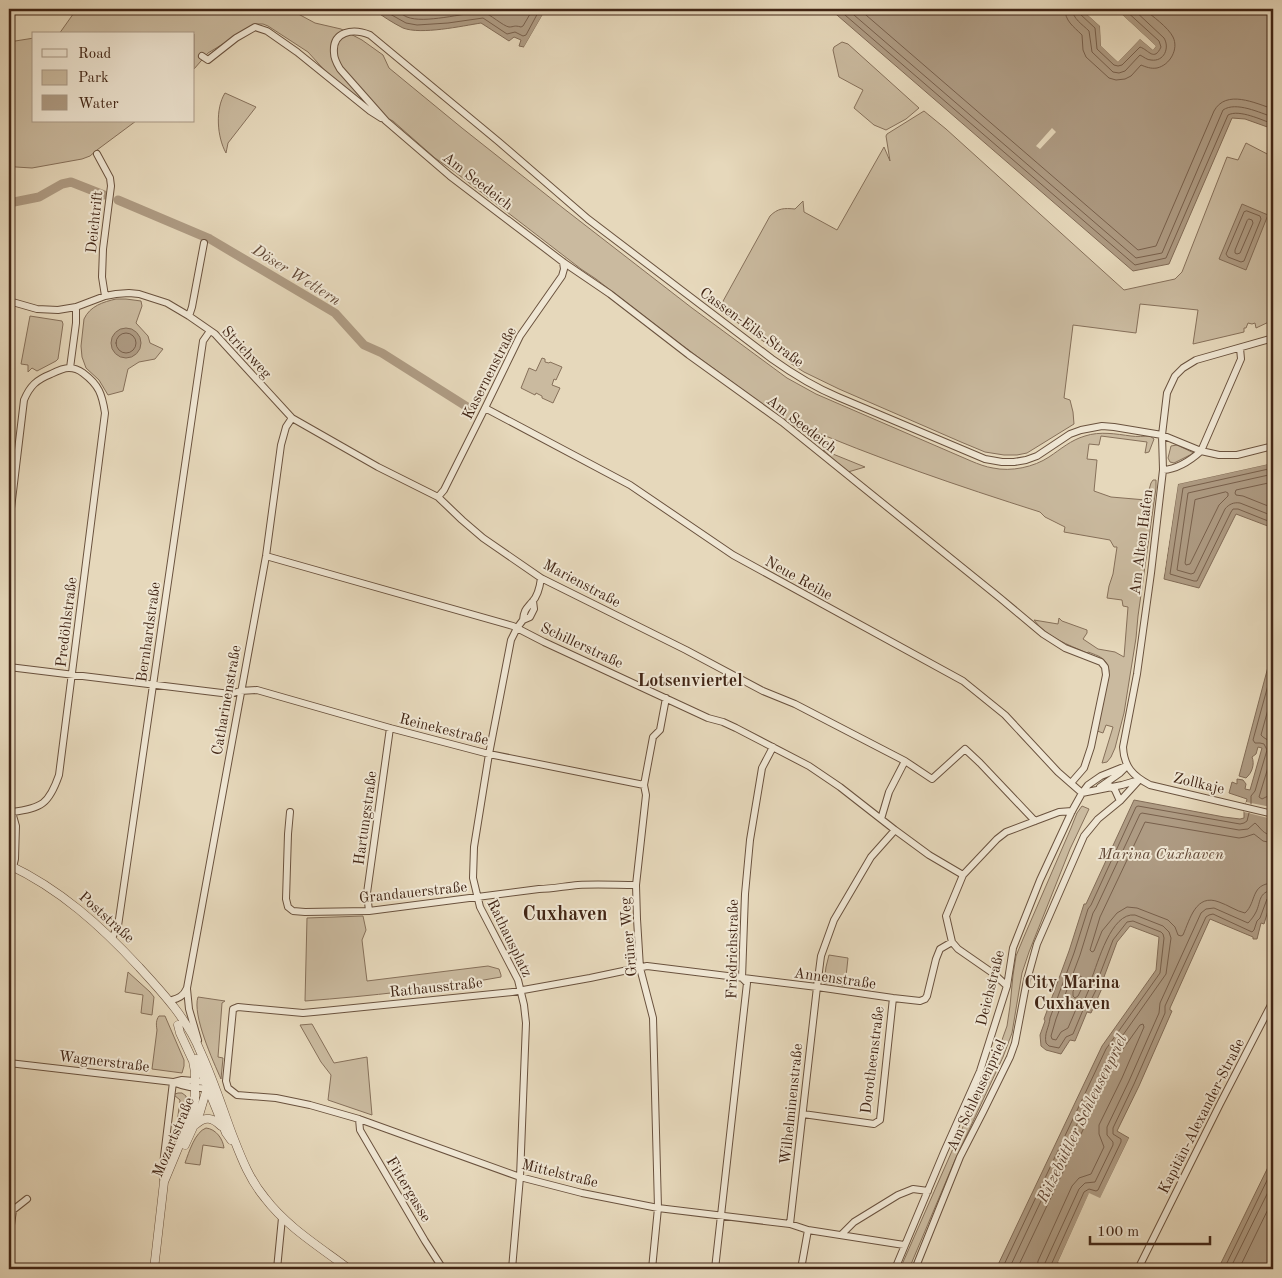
<svg xmlns="http://www.w3.org/2000/svg" width="1282" height="1278" viewBox="0 0 1282 1278" font-family="'Old Standard TT',serif">
<style>
.green{fill:#caba9f;stroke:#86705a}
.water{fill:#ae9b83;stroke:#826c57}
.pier{fill:#e6d8bb}
.lines{fill:none;stroke-linecap:round;stroke-linejoin:round}
.shore{stroke:#78604c;stroke-width:1}
.canal{stroke:#ae9b83;stroke-width:9}
.minor-casing{stroke:#6a523e;stroke-width:8}
.tertiary-casing{stroke:#6a523e;stroke-width:9}
.minor{stroke:#efe6d3;stroke-width:6}
.tertiary{stroke:#efe6d3;stroke-width:8}
.labels{text-anchor:middle;stroke-width:4;stroke-linejoin:round;paint-order:stroke}
.street-label{font-size:15px;fill:#412515;stroke:#efe6d3}
.water-label{font-size:16px;font-style:italic;fill:#624836;stroke:#efe6d3}
.quarter-label{font-size:18px;font-weight:bold;fill:#412515;stroke:#efe6d3}
.district-label{font-size:20px;font-weight:bold;fill:#412515;stroke:#efe6d3}
</style>
<rect width="100%" height="100%" fill="#e6d8bb"/>
<filter id="stains"><feTurbulence type="fractalNoise" baseFrequency=".004" numOctaves="4"/><feColorMatrix values="0 0 0 0 .2 0 0 0 0 .09 0 0 0 0 .02 0 0 0 .5 -.17"/></filter>
<radialGradient id="worn" r=".72"><stop offset=".6" stop-color="#630" stop-opacity="0"/><stop offset="1" stop-color="#630" stop-opacity=".3"/></radialGradient>
<!-- green -->
<path class="green" d="M79 9H289L315 23 341 29 362 40 383 55 389 68 462 128 563 208 692 308 787 378 816 394 971 461C978 464 986 467 993 468 1011 472 1034 467 1049 457 1061 449 1071 440 1085 436 1100 431 1116 434 1131 436 1137 437 1144 436 1150 436L1154 439 1149 452 1145 453 1147 442 1101 436 1099 445 1089 444 1087 459 1097 460 1094 491 1111 497 1146 500 1151 483 1153 480H1156V488L1138 616 1136 638 1124 713 1115 748 1111 757 1107 762 1102 763 1113 727 1106 725 1103 733 1097 731 1109 671C1107 658 1099 656 1088 652L1087 653C1069 645 1046 637 1034 620L1058 624 1059 618 1062 621 1087 630V633L1083 639 1098 649 1115 652 1124 657 1128 607 1123 606 1122 600 1107 598 1109 586 1113 574 1117 547H1114L1110 540 1064 532 1065 527 1045 517 1040 512C958 486 876 458 797 424L795 428 679 343 596 279 581 269 455 172 435 158 393 121 368 109 327 73 308 52 268 26 263 24H256L208 53 194 69V34H59L76 10Z
M34 38V121H136L97 150 90 156 82 159 32 168 16 167 9 166V42Z
M842 42 848 44 919 108 906 119 886 130 874 125 854 108 863 90 839 77 833 50 834 47Z
M225 93 256 107 228 143 226 153C217 137 215 109 225 93Z
M924 111 946 129 1124 290 1175 279 1182 272 1227 157 1238 160 1246 143 1273 157V320L1256 328 1255 323 1252 324 1248 323 1246 328H1244V332L1193 344 1198 310 1140 304 1136 333 1073 325 1064 398 1070 400 1073 412 1074 424 1027 453 1017 455H1004L985 452 961 442 839 389 804 372 790 363 774 349 727 315 721 308 722 303 770 216C778 208 784 208 795 209L803 201 804 212 837 230 884 147 890 161 886 136 887 134Z
M116 299H126L141 301 142 306 136 323 148 336 150 343 163 349 155 359 139 362 128 369 123 391 108 395 99 380 86 368 82 357 81 346 84 319C90 306 103 302 116 299Z
M30 316 62 321 63 324 58 359 56 361 37 371 32 368 28 372V365L21 364Z
M542 358 545 359V362L549 363 550 362 562 367 556 380 554 379 552 385 560 388 553 403 542 398V396L536 393 535 395 521 388 529 368 536 371Z
M1177 445 1194 453 1174 463 1170 462 1168 458 1171 446Z
M823 450 865 467 848 472Z
M1082 806 1089 809 1070 849 1029 952 1022 973 1012 1033 1003 1057 955 1160 909 1269H900L959 1135 993 1065 1007 1026 1010 1006 1013 975 1016 956 1023 939 1071 828 1077 813Z
M363 916 366 930 362 940 367 981 488 966 499 969 501 975V977C436 989 370 996 305 1001L307 918Z
M829 955 848 958 845 986 824 983 826 967Z
M128 972 150 992 154 997 152 1015 141 1013 143 995 125 992Z
M198 997 225 1001 222 1003 218 1057 223 1058 221 1079C213 1061 192 1015 198 997Z
M159 1016H165L184 1060V1066L182 1073 152 1069 157 1030C156 1024 156 1020 159 1016Z
M312 1024 334 1063 367 1057 372 1115 328 1100 331 1075 321 1062 300 1025Z
M178 1093H182L186 1096 187 1108 191 1109 165 1171 168 1146 174 1147 180 1100 174 1095 175 1094Z
M206 1128C216 1129 223 1139 224 1148L203 1145 200 1165 185 1163C189 1152 195 1132 206 1128Z"/>
<!-- water -->
<path class="water" d="M373 9H546L524 47 519 46 521 40 514 37 509 41 481 23C462 26 421 35 403 28 393 23 382 16 373 9Z
M830 9H1081L1100 26 1101 46 1118 62 1140 39 1153 50 1156 46 1116 9H1273V129L1245 119 1232 118 1169 264 1133 271Z
M1242 204 1268 215 1246 270 1219 259Z
M111 343a15 15 0 1 1 30 0a15 15 0 1 1-30 0Z
M1273 463V528L1236 514 1199 588 1164 579 1178 484Z
M1273 648V804L1271 807 1268 821 1271 824H1273V894L1264 924 1261 923 1257 939H1253V937L1210 919 1170 1008V1010L1172 1011 1139 1086 1117 1131 1129 1138 1100 1199 1089 1194 1055 1269H996L1102 1046 1156 970 1159 937 1130 926 1117 942 1101 985 1103 986 1091 1013 1087 1012 1075 1041 1070 1040 1061 1054 1046 1050 1041 1046 1040 1035 1045 1021 1044 1019 1069 951 1084 904H1086L1134 800 1224 817 1240 819 1244 818V812L1247 799 1229 793 1232 782 1237 784V779L1243 780 1246 784 1245 789 1250 790 1262 748 1258 747 1256 754 1252 757C1255 764 1252 773 1246 778L1239 776Z
M1273 1157V1269H1218L1223 1259Z"/>
<!-- pier -->
<path class="pier" d="M546 9H548V10L525 49 524 47Z
M1081 9H1085L1102 24 1104 45 1118 58 1139 36 1141 37 1153 46 1114 9H1116L1156 46 1153 50 1140 39 1118 62 1101 46 1100 26Z
M1052 128 1056 132 1040 149 1036 146Z
M1273 460V463L1178 484 1164 575 1162 574 1176 482Z
M1246 802 1271 807 1268 818 1244 812Z
M1129 1138 1131 1139 1102 1200 1099 1201 1091 1197 1060 1263 1058 1262 1089 1193 1100 1198Z"/>
<g class="lines">
<!-- shore -->
<path class="shore" d="M381 9 406 23 417 25 448 23 483 18 507 34 515 32 523 36 526 35 540 9
M393 9C398 11 402 15 407 17 424 24 463 13 483 12 490 14 503 26 509 27 514 27 514 25 521 27L523 26 533 9
M838 9 1135 265 1166 258 1228 115C1239 109 1262 120 1273 124
M847 9 1136 258 1162 253 1223 110C1236 101 1260 113 1273 117
M859 9 1138 250 1156 246 1214 111C1226 89 1255 103 1273 109
M1065 9C1065 21 1073 26 1082 35L1083 50 1086 57 1109 78 1116 80 1125 79 1131 76 1141 65C1146 67 1151 69 1157 68 1170 65 1179 49 1173 37 1168 27 1152 16 1144 9
M1072 9C1073 19 1082 24 1089 31L1092 52 1113 72 1119 73 1125 71 1140 55C1144 57 1147 60 1151 60 1164 62 1170 48 1164 38L1133 9
M1079 9 1080 14 1095 28 1097 49 1114 65 1118 66 1122 65 1140 47C1149 50 1154 62 1161 47L1159 41 1124 9
M1247 211 1260 216 1261 219 1244 261 1241 262 1228 257 1226 254 1244 212Z
M1249 219 1252 220 1253 223 1240 253 1237 254 1235 253V250L1247 221Z
M116 343a10 10 0 1 1 20 0a10 10 0 1 1-20 0Z
M1273 468 1183 488 1170 574 1194 581H1197L1231 512 1233 509H1238L1273 523
M1273 474 1188 493 1177 570 1191 574 1194 573 1225 509C1229 504 1234 502 1240 503L1273 516
M1273 482 1236 490 1235 493 1236 495 1243 496 1273 508
M1226 492 1228 493V496L1219 505 1190 564 1186 565 1185 563 1195 500Z
M1273 691 1261 735C1266 741 1273 739 1273 751L1259 797 1262 799 1268 796 1273 795
M1251 804V796L1255 791 1267 750 1264 744 1260 743H1255L1253 740 1273 667
M1273 843 1263 841 1254 834 1245 837 1239 838 1145 822 1100 917 1090 950 1092 952 1094 951 1102 931 1117 913 1127 907 1137 908 1168 920 1175 927 1178 935 1181 936 1183 935C1190 919 1196 893 1219 902 1228 905 1236 911 1245 913 1257 902 1250 884 1273 883
M1080 976 1083 978V986L1078 996 1075 998 1073 996V992Z
M1002 1269 1106 1049 1160 973 1164 938 1163 934 1161 932 1133 921 1127 922 1113 940 1097 982V988L1088 1006 1083 1010 1073 1034 1066 1037 1059 1048 1049 1046 1046 1043C1044 1033 1049 1028 1050 1018L1074 953 1088 909 1091 905 1136 807 1138 806 1240 824 1244 823 1247 821 1249 813
M1009 1269 1111 1052 1166 974 1171 938 1169 932 1163 926 1135 915C1111 912 1098 963 1091 980L1090 987 1084 1001 1077 1007 1068 1028 1061 1032 1056 1040 1052 1039 1051 1036 1056 1019 1080 955 1093 913 1096 908 1140 814 1142 813 1239 830 1248 829 1255 823C1261 828 1263 835 1273 835
M1017 1269 1118 1056 1140 1025 1143 1024 1144 1027 1122 1078 1099 1125V1134L1104 1147 1091 1174 1079 1178 1072 1186 1038 1261 1037 1269
M1044 1269 1045 1263 1079 1189 1085 1183 1095 1182 1113 1145V1142L1107 1135V1127L1129 1081 1159 1013 1160 1003 1201 913 1206 909 1214 908 1248 923C1251 920 1254 916 1256 912 1261 902 1258 892 1273 890
M1050 1269 1051 1265 1084 1192 1089 1189 1096 1191 1098 1190 1121 1142V1139L1113 1134V1128L1134 1084 1165 1013V1006L1206 917 1209 915 1213 914 1252 932 1254 930 1257 921 1260 918 1267 899 1269 897H1273
M1224 1269 1273 1168
M1230 1269 1273 1182
M1239 1269 1273 1199"/>
<!-- canal -->
<path class="canal" d="M118 200 210 239 335 313 364 345 382 353 472 410
M9 203 39 197 62 184 71 182 104 195"/>
<!-- minor casing -->
<g class="minor-casing">
<path id="minor" d="M202 56 208 60 236 38 255 27 267 31 297 52 370 111 381 118
M97 154 110 178 111 186 103 249 102 277 105 296
M9 301 37 309 58 310 76 307 105 296 116 294 129 293 139 294 167 303 189 316 215 334 292 418 378 467 438 497 462 520 483 538 541 578 686 650 763 691 795 704 905 761 932 779 965 749 980 763 1035 821
M189 316 192 307 204 243
M1273 338 1196 360 1183 368 1175 376 1167 393 1162 435 1163 470 1151 573 1137 674 1123 747C1124 767 1133 776 1150 785L1273 814
M70 368 76 323V307
M485 408 630 485 733 555 963 681 1005 715 1058 772 1082 793
M1163 470C1178 469 1190 461 1201 451L1241 359 1240 348
M438 497 444 490 485 408 520 336 562 276 564 269 563 262
M9 525 24 400C30 386 36 380 51 374 57 371 63 368 69 368 75 368 79 370 83 373 99 385 102 394 105 413L59 775C49 804 42 808 12 812
M266 556 513 626 544 642 708 718 723 722 736 728 809 766 840 787 895 830 929 855 963 875
M523 620C524 610 526 609 532 602 538 596 540 586 541 578
M9 667 230 694 240 691 257 690 390 728 489 754 644 785
M1071 783 1084 768 1091 747 1106 675 1105 667 1101 662 1065 648 1043 634 1000 598 782 422 689 355 610 294 563 262 450 176 386 121 340 69C337 64 334 59 334 53 332 31 353 28 370 35L499 142 588 219 772 359C793 374 814 387 838 397L959 448 985 459 1002 462H1014L1026 460 1037 456 1070 434 1081 430 1102 426 1114 427 1162 435 1201 451 1219 455H1237L1273 446
M1110 786 1115 790 1120 801
M1100 787 1120 773 1126 767
M1082 793 1122 785 1139 780
M12 812 16 826 15 859 13 867
M290 812 288 834 286 899 288 907 293 911 305 912 369 911 539 889C552 889 565 886 578 885 597 884 617 885 636 885
M881 819 889 792 905 761
M369 911 367 893 390 728
M112 938 118 926 203 341 210 331
M1007 986 994 974 958 949 952 942 946 916 963 875 997 839 1006 832 1035 821 1059 812 1072 811
M187 989 189 1009 198 1040
M169 1001C179 998 183 997 187 988L266 556 281 445 286 427 292 418
M9 1063 173 1082C185 1087 198 1089 211 1088
M174 1082 182 1080 205 1082 209 1083
M803 1114 874 1124 880 1120 893 998
M359 1119 360 1130 425 1241 443 1269
M164 1182 162 1173 173 1082
M790 1224 817 987 821 956 834 920 871 857 895 830
M841 1235 854 1222 898 1195 913 1189 928 1191
M9 1240 13 1210 27 1199
M904 1245 808 1230 790 1224 658 1208 582 1193 520 1177 359 1119 310 1105 276 1098 237 1095 228 1088 226 1081 233 1009 238 1007 303 1013 324 1011 512 992 590 978 647 966 817 987 893 998 920 1001 925 999 927 996 936 959 940 949 952 942
M277 1269 282 1218
M512 1269 520 1177 526 1023 524 1005 518 980 480 907 473 878 474 847 489 754 511 640 517 628 523 620 530 617 534 609 533 601
M652 1269 658 1208 653 1018 640 968 637 919 636 885 646 795 644 785 653 737 660 730 666 698
M715 1269 747 983 742 978 745 894 750 840 762 768 773 747
M801 1269 808 1230
M895 1269 944 1152 980 1071 1007 986 1013 948 1040 880 1072 811 1082 793 1088 785 1101 776 1126 766
M915 1269 960 1157 983 1112 1010 1057 1015 1043 1027 980 1037 944 1084 836 1098 819 1120 801 1140 779
M1138 1269 1220 1104 1273 1001"/>
</g>
<!-- tertiary casing -->
<g class="tertiary-casing">
<path id="tertiary" d="M9 865C60 889 101 926 139 967 163 993 188 1020 201 1053 213 1079 222 1107 232 1134 241 1157 249 1179 265 1198 287 1227 320 1247 349 1269
M196 1059 226 1133 231 1140
M195 1125C205 1116 212 1117 221 1126
M185 1145 200 1112 207 1088
M154 1269 164 1182 191 1117 195 1100V1072L193 1061 180 1033 178 1025"/>
</g>
<!-- minor -->
<use href="#minor" class="minor"/>
<!-- tertiary -->
<use href="#tertiary" class="tertiary"/>
</g>
<g class="labels">
<!-- street labels -->
<g class="street-label">
<text transform="translate(478 181) rotate(38)" y="5">Am Seedeich</text>
<text transform="translate(94 222) rotate(-84)" y="5">Deichtrift</text>
<text transform="translate(752 327) rotate(36)" y="5">Cassen-Eils-Straße</text>
<text transform="translate(247 352) rotate(47)" y="5">Strichweg</text>
<text transform="translate(489 373) rotate(-63)" y="5">Kasernenstraße</text>
<text transform="translate(802 424) rotate(38)" y="5">Am Seedeich</text>
<text transform="translate(1141 542) rotate(-83)" y="5">Am Alten Hafen</text>
<text transform="translate(799 578) rotate(29)" y="5">Neue Reihe</text>
<text transform="translate(582 583) rotate(28)" y="5">Marienstraße</text>
<text transform="translate(66 622) rotate(-83)" y="5">Predöhlstraße</text>
<text transform="translate(148 632) rotate(-82)" y="5">Bernhardstraße</text>
<text transform="translate(582 645) rotate(25)" y="5">Schillerstraße</text>
<text transform="translate(226 700) rotate(-80)" y="5">Catharinenstraße</text>
<text transform="translate(444 729) rotate(14)" y="5">Reinekestraße</text>
<text transform="translate(1199 783) rotate(13)" y="5">Zollkaje</text>
<text transform="translate(365 818) rotate(-82)" y="5">Hartungstraße</text>
<text transform="translate(413 892) rotate(-6)" y="5">Grandauerstraße</text>
<text transform="translate(107 917) rotate(42)" y="5">Poststraße</text>
<text transform="translate(628 937) rotate(-95)" y="5">Grüner Weg</text>
<text transform="translate(510 938) rotate(64)" y="5">Rathausplatz</text>
<text transform="translate(732 949) rotate(-89)" y="5">Friedrichstraße</text>
<text transform="translate(835 978) rotate(8)" y="5">Annenstraße</text>
<text transform="translate(436 987) rotate(-6)" y="5">Rathausstraße</text>
<text transform="translate(990 988) rotate(-76)" y="5">Deichstraße</text>
<text transform="translate(872 1060) rotate(-83)" y="5">Dorotheenstraße</text>
<text transform="translate(104 1061) rotate(7)" y="5">Wagnerstraße</text>
<text transform="translate(976 1095) rotate(-65)" y="5">Am Schleusenpriel</text>
<text transform="translate(791 1104) rotate(-84)" y="5">Wilhelminenstraße</text>
<text transform="translate(1201 1116) rotate(-63)" y="5">Kapitän-Alexander-Straße</text>
<text transform="translate(173 1137) rotate(-67)" y="5">Mozartstraße</text>
<text transform="translate(560 1173) rotate(14)" y="5">Mittelstraße</text>
<text transform="translate(409 1189) rotate(59)" y="5">Fittergasse</text>
</g>
<!-- water labels -->
<g class="water-label">
<text transform="translate(297 274) rotate(32)" y="6">Döser Wettern</text>
<text x="1161" y="859">Marina Cuxhaven</text>
<text transform="translate(1081 1118) rotate(-64)" y="6">Ritzebüttler Schleusenpriel</text>
</g>
<!-- quarter labels -->
<g class="quarter-label">
<text x="690" y="686">Lotsenviertel</text>
<text x="1072" y="988">City Marina<tspan x="1072" dy="21">Cuxhaven</tspan></text>
</g>
<!-- district labels -->
<g class="district-label">
<text x="565" y="920">Cuxhaven</text>
</g>
</g>
<!-- margin -->
<rect width="1282" height="1278" fill="none" stroke="#e6d8bb" stroke-width="30"/>
<rect x="10" y="10" width="1262" height="1258" fill="none" stroke="#412515" stroke-width="2.5"/>
<rect x="15" y="15" width="1252" height="1248" fill="none" stroke="#412515"/>
<!-- legend -->
<rect x="32" y="32" width="162" height="90" fill="#efe6d3" stroke="#a99987"/>
<rect x="42" y="49" width="25" height="8" fill="#efe6d3" stroke="#a99987"/>
<text x="78" y="58" font-size="15" fill="#412515">Road</text>
<rect x="42" y="70" width="25" height="15" fill="#caba9f" stroke="#a99987"/>
<text x="78" y="82" font-size="15" fill="#412515">Park</text>
<rect x="42" y="95" width="25" height="15" fill="#ae9b83" stroke="#a99987"/>
<text x="78" y="108" font-size="15" fill="#412515">Water</text>
<!-- scale -->
<path d="M1090 1236v8h120v-8" fill="none" stroke="#412515" stroke-width="2.5"/>
<text x="1097" y="1236" font-size="15" fill="#412515" stroke="#efe6d3" stroke-width="4" paint-order="stroke">100 m</text>
<rect width="100%" height="100%" filter="url(#stains)"/>
<rect width="100%" height="100%" fill="url(#worn)"/>
</svg>
